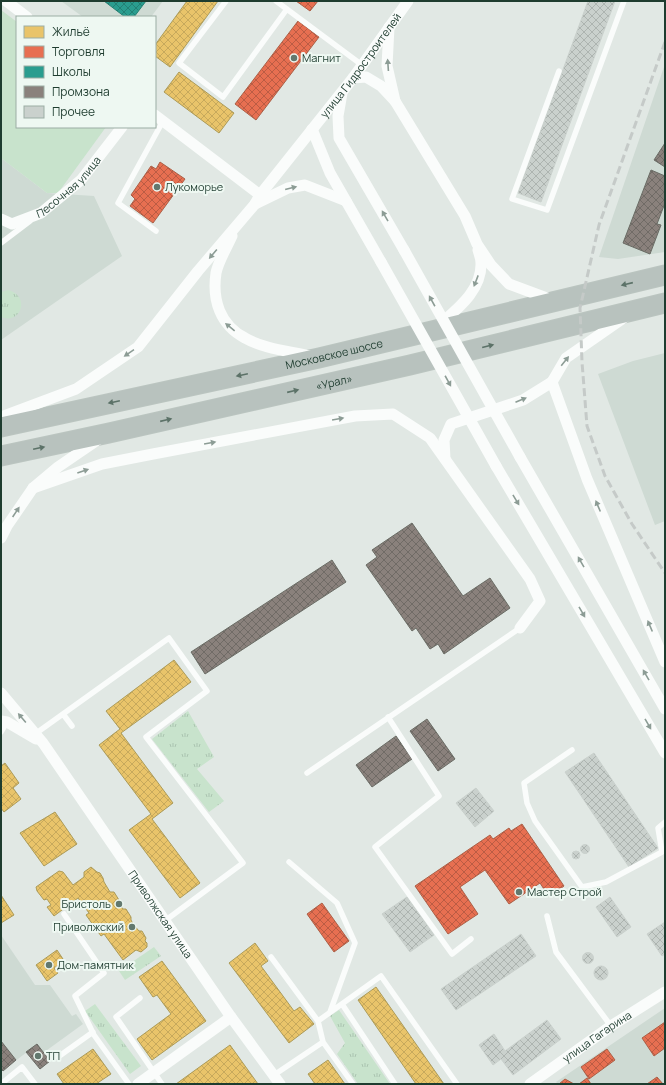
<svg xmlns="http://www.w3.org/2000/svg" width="666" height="1085" viewBox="0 0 666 1085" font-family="Manrope,sans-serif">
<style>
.built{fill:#cedad3}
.grass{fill:url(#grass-tufts)}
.pitch{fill:#c8e3cc}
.homes{fill:url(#homes-cross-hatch);stroke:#ac9b58}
.shops{fill:url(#shops-cross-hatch);stroke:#ab6047}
.schools{fill:url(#schools-cross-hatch);stroke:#268072}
.industry{fill:url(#industry-cross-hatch);stroke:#6a6c65}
.building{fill:url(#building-cross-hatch);stroke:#cad1cd}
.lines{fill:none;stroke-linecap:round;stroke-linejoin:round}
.highway-casing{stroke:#bbc5c0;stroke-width:21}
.lane{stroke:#fafcfb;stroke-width:5.5}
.street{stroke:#fafcfb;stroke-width:11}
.highway{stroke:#b8c2be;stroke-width:19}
.rail{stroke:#c5cac8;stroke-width:3;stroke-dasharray:8 4;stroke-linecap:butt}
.street-bridge{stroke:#fafcfb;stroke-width:11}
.oneway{fill:#8c9c95}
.oneway2{fill:#5c7268}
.poi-dot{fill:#62786e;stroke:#eef8f2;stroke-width:1.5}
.labels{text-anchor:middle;stroke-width:4;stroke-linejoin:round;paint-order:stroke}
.poi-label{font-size:11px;fill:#1e3c2f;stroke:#eef8f2;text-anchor:start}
.street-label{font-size:11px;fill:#1e3c2f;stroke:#eef8f2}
</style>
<defs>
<pattern id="grass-tufts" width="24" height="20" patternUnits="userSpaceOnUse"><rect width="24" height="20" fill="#c8e3cc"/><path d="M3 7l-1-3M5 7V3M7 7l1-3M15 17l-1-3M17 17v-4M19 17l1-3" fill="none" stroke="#abc4b0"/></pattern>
<pattern id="homes-cross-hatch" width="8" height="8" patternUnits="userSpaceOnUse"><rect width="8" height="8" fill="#e9c46a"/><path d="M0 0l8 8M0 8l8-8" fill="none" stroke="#c7a95c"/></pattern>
<pattern id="shops-cross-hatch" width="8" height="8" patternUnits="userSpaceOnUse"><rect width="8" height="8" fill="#e76f51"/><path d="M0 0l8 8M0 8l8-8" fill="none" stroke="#bb5c44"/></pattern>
<pattern id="schools-cross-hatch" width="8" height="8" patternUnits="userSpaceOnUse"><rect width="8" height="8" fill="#2a9d8f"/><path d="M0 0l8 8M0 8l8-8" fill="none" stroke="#238175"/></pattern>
<pattern id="industry-cross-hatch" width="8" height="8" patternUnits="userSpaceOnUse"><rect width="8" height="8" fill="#8a817c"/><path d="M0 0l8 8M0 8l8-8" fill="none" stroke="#706b66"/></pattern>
<pattern id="building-cross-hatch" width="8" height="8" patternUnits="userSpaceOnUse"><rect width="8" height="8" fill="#cad1cd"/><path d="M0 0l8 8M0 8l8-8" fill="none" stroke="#adb4b0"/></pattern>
</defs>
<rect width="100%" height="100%" fill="#e1e8e4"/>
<!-- built -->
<path class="built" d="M61 1H163L151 17H83Z
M665 64V252L618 259 599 257Z
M1 158 47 193 94 196 122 256 1 340Z
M665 353V521L655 525 598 374 633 361Z
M1 935 35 985H50L72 1016 76 1014 83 1024 43 1053 50 1061 40 1069 27 1052 1 1072Z
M665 1008V1084H558L556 1082Z"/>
<!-- grass -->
<path class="grass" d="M8 290C31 296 21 325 1 317V292Z
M188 711 214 757 197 769 224 801 209 812 152 739Z
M154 947 161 956 125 980 119 971Z
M95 1004 141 1066 130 1074 85 1011Z
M339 1010 390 1084H358L337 1054 345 1043 330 1016Z"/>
<!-- pitch -->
<path class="pitch" d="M1 10 17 22V127H106L58 193H47L1 158Z"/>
<!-- homes -->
<path class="homes" d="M187 1H218L170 67 155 56V45Z
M179 72 234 113 219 133 164 92Z
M174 660 191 682 121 733 173 803 152 819 200 883 180 898 129 830 151 814 99 745 120 729 106 711Z
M5 763 19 783 13 788 21 799 4 812 1 808V766Z
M55 812 77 844 44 866 20 833Z
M91 867 97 872 100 873 103 878 104 882 110 892H114L119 900V904L123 909H126L131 917V920L133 924 139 931H142L146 938 145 941 147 943V947L141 952 136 950 123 960 104 934 101 936 86 915 89 913 78 898 54 916 47 907 51 905 47 899 44 900 37 891 36 887 59 871 63 872 73 885 84 877V872Z
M1 895 14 915 1 923Z
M255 943 268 961 261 966 294 1011 300 1007 314 1024 289 1043 229 963Z
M57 950 63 959 58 962 60 964 54 968 58 973 47 981 36 965Z
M162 961 206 1021 152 1060 137 1039 171 1014 157 995 153 997 139 977Z
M376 987 444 1084H416L358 1000Z
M230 1045 258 1084H220L218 1082 215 1084H176Z
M93 1049 111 1074 96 1084H64L57 1074Z
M328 1060 345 1084H315L308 1074Z"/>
<!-- shops -->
<path class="shops" d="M296 1H318L310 11Z
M298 21 319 37 256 120 235 104Z
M160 162 185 179 153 223 130 206 135 199 131 195 151 166 156 169Z
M522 824 564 886 549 897 540 883 509 904 485 870 460 887 478 914 448 934 415 886 490 835 493 839 509 828 511 831Z
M322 903 349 941 334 952 307 914Z
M665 1022V1048L654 1056 642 1038Z
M607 1049 615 1060 589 1079 581 1067Z
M657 1077 663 1084H647Z
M587 1078 591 1084H579Z
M565 1079 574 1084H559Z"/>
<!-- schools -->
<path class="schools" d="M104 1H146L134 17H125Z"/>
<!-- industry -->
<path class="industry" d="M665 143V167L654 160Z
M651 170 665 176V203L657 224 661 225 650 254 623 243Z
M412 523 463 596 490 578 510 608 444 654 438 644 430 649 416 628 412 631 366 565 377 557 372 550Z
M332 560 346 582 205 674 191 652Z
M427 719 455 759 438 771 410 731Z
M396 736 412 759 372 787 356 765Z
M1 1041 16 1060 3 1071 1 1069Z
M37 1044 50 1061 40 1069 26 1052Z"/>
<!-- building -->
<path class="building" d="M588 1H615L541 202 518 193Z
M594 753 658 848 629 867 565 772Z
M476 788 494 811 475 827 456 803Z
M580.5 849a4.5 4.5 0 1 1 9 0a4.5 4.5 0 1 1-9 0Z
M572 855a4 4 0 1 1 8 0a4 4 0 1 1-8 0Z
M407 897 434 935 410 952 382 914Z
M610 897 631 927 617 937 596 907Z
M665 922V954L662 956 647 934Z
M521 934 536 956 456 1010 441 989Z
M582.5 958a5.5 5.5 0 1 1 11 0a5.5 5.5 0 1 1-11 0Z
M594 973a7 7 0 1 1 14 0a7 7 0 1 1-14 0Z
M547 1020 561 1039 513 1075 501 1059 493 1065 479 1045 494 1034 505 1051Z"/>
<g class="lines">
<!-- highway casing -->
<g class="highway-casing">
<g id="highway">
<path id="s5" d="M1 427 319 358 665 275"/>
<path id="s6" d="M1 456 109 433 410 365 665 303"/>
</g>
</g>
<!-- lane -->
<path class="lane" d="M226 1 179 63 223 97 287 9
M276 1 362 65
M559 71 512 199 547 210 624 1
M156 231 118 203 163 121
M1 243 30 221
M63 714 72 726
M388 717 439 796 375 847 452 954 471 939
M1 732 7 722
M35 734 169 638 207 691 146 737 243 863 166 920
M572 750 524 783 527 803 535 821 582 887 606 882 662 852 658 828 665 822
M307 773 520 628
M289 862 337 903 355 943 330 1012
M64 914 104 973 75 996 94 1035 129 1084
M547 916 556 952 611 1026
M271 957 318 1021 323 1042
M140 998 116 1017 162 1084
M342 1004 395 1084
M318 1021 381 976 457 1084
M58 1057 93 1032
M274 1075 323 1042 353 1084
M1 1084 22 1067 35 1084"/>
<!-- street -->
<g class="street">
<path d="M6 1 27 17"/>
<path d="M389 27 387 66 395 101"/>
<path d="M353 78 366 77 381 86 395 101 465 216 477 244 491 265 509 284 552 300"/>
<path d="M342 93 338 116 339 138 404 250"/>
<path d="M155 115 260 195"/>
<path d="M312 129 330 173 381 262"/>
<path d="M255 204 288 188 305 185 346 201"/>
<path id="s1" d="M1 219 12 224 41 213 81 180 122 127"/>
<path d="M232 236C227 247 218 262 216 273 212 300 220 325 245 338 264 349 289 351 310 356"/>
<path d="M625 317 566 358 552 382 587 479 665 662"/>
<path d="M438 326C456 310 482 291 481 263 481 258 479 254 478 250"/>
<path id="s2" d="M1 417 76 389 138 347 198 271 255 204 260 195 353 78 408 1"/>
<path d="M520 457 665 709"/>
<path d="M445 459 444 440 451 424 523 400 552 382"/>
<path d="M496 466 665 753"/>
<path d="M33 488 102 464 153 454 355 416 393 414 430 438 530 579 540 601 520 628"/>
<path d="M1 538 7 526 33 488 58 467 99 439"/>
<path id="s3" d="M1 693 43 743 231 1017 280 1084"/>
<path d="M1 721 7 722 36 739"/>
<path d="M138 1084 231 1017"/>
<path id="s4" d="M530 1084 611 1026 665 992"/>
</g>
<!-- highway -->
<use href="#highway" class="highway"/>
<!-- rail -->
<path class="rail" d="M665 42 599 225 580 308 582 362 587 426 605 476 632 524 665 573"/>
<!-- street-bridge -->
<path class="street-bridge" d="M404 250 520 457
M381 262 496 466"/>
</g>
<!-- one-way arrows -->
<defs><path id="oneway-solid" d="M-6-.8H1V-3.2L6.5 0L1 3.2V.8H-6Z"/></defs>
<g class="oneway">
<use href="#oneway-solid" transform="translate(388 65) rotate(-94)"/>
<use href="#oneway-solid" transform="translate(291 188) rotate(-14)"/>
<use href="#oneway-solid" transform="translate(385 216) rotate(-120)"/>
<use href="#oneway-solid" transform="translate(213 254) rotate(130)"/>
<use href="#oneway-solid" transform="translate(476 281) rotate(111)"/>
<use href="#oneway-solid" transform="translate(432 301) rotate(-119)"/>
<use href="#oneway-solid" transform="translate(230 327) rotate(-141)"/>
<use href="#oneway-solid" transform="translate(129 353) rotate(146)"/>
<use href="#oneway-solid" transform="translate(565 361) rotate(-51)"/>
<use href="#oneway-solid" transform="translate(448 381) rotate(61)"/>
<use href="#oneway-solid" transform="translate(521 400) rotate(-23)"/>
<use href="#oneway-solid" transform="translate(338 419) rotate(-10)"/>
<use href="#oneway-solid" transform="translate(210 443) rotate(-10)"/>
<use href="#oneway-solid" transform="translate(83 471) rotate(-19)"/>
<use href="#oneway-solid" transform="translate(516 500) rotate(59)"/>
<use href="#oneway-solid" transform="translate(598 506) rotate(-113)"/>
<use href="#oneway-solid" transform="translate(16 512) rotate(-56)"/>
<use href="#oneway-solid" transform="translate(581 562) rotate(-120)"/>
<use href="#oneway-solid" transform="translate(582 612) rotate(60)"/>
<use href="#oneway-solid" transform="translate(650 626) rotate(-113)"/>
<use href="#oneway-solid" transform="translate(646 675) rotate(-120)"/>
<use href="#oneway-solid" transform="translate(22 718) rotate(-130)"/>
<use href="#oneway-solid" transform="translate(648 724) rotate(60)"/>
</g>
<g class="oneway2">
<use href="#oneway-solid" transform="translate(627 284) rotate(167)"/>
<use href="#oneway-solid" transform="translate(488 346) rotate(-14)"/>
<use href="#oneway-solid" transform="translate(242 375) rotate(168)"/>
<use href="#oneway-solid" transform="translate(293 391) rotate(-13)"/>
<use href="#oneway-solid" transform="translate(114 402) rotate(168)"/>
<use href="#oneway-solid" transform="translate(166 420) rotate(-13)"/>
<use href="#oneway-solid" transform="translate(39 448) rotate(-12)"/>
</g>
<!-- markers -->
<g class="poi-dot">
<circle cx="294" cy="58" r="4"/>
<circle cx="157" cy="187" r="4"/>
<circle cx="519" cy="892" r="4"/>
<circle cx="119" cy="904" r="4"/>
<circle cx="132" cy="927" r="4"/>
<circle cx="49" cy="965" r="4"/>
<circle cx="38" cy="1056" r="4"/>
</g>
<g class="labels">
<!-- poi labels -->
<g class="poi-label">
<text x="302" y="62">Магнит</text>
<text x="165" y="191">Лукоморье</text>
<text x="527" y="896">Мастер Строй</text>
<text x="111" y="908" text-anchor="end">Бристоль</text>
<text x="124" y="931" text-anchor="end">Приволжский</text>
<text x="57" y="969">Дом-памятник</text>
<text x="46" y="1060">ТП</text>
</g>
<!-- street labels -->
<g class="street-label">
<text dy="4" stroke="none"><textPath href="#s2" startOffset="514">улица Гидростроителей</textPath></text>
<text dy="4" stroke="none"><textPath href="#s1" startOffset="81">Песочная улица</textPath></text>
<text dy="4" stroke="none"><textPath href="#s5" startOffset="341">Московское шоссе</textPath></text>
<text dy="4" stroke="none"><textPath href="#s6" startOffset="341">«Урал»</textPath></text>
<text dy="4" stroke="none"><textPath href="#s3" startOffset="273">Приволжская улица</textPath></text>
<text dy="4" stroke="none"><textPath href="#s4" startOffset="82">улица Гагарина</textPath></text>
</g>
</g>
<!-- border -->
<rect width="666" height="1085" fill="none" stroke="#1e3c2f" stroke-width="4"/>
<!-- legend -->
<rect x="16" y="16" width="140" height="112" fill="#eef8f2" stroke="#9bada4"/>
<rect x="24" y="26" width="20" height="12" fill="#e9c46a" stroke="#9bada4"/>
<text x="52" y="36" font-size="12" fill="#1e3c2f">Жильё</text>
<rect x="24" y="46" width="20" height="12" fill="#e76f51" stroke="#9bada4"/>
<text x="52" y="56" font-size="12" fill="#1e3c2f">Торговля</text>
<rect x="24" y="66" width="20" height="12" fill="#2a9d8f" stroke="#9bada4"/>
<text x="52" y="76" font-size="12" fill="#1e3c2f">Школы</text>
<rect x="24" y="86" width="20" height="12" fill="#8a817c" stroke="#9bada4"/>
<text x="52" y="96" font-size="12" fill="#1e3c2f">Промзона</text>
<rect x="24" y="106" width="20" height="12" fill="#cad1cd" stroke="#9bada4"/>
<text x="52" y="116" font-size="12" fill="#1e3c2f">Прочее</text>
</svg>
